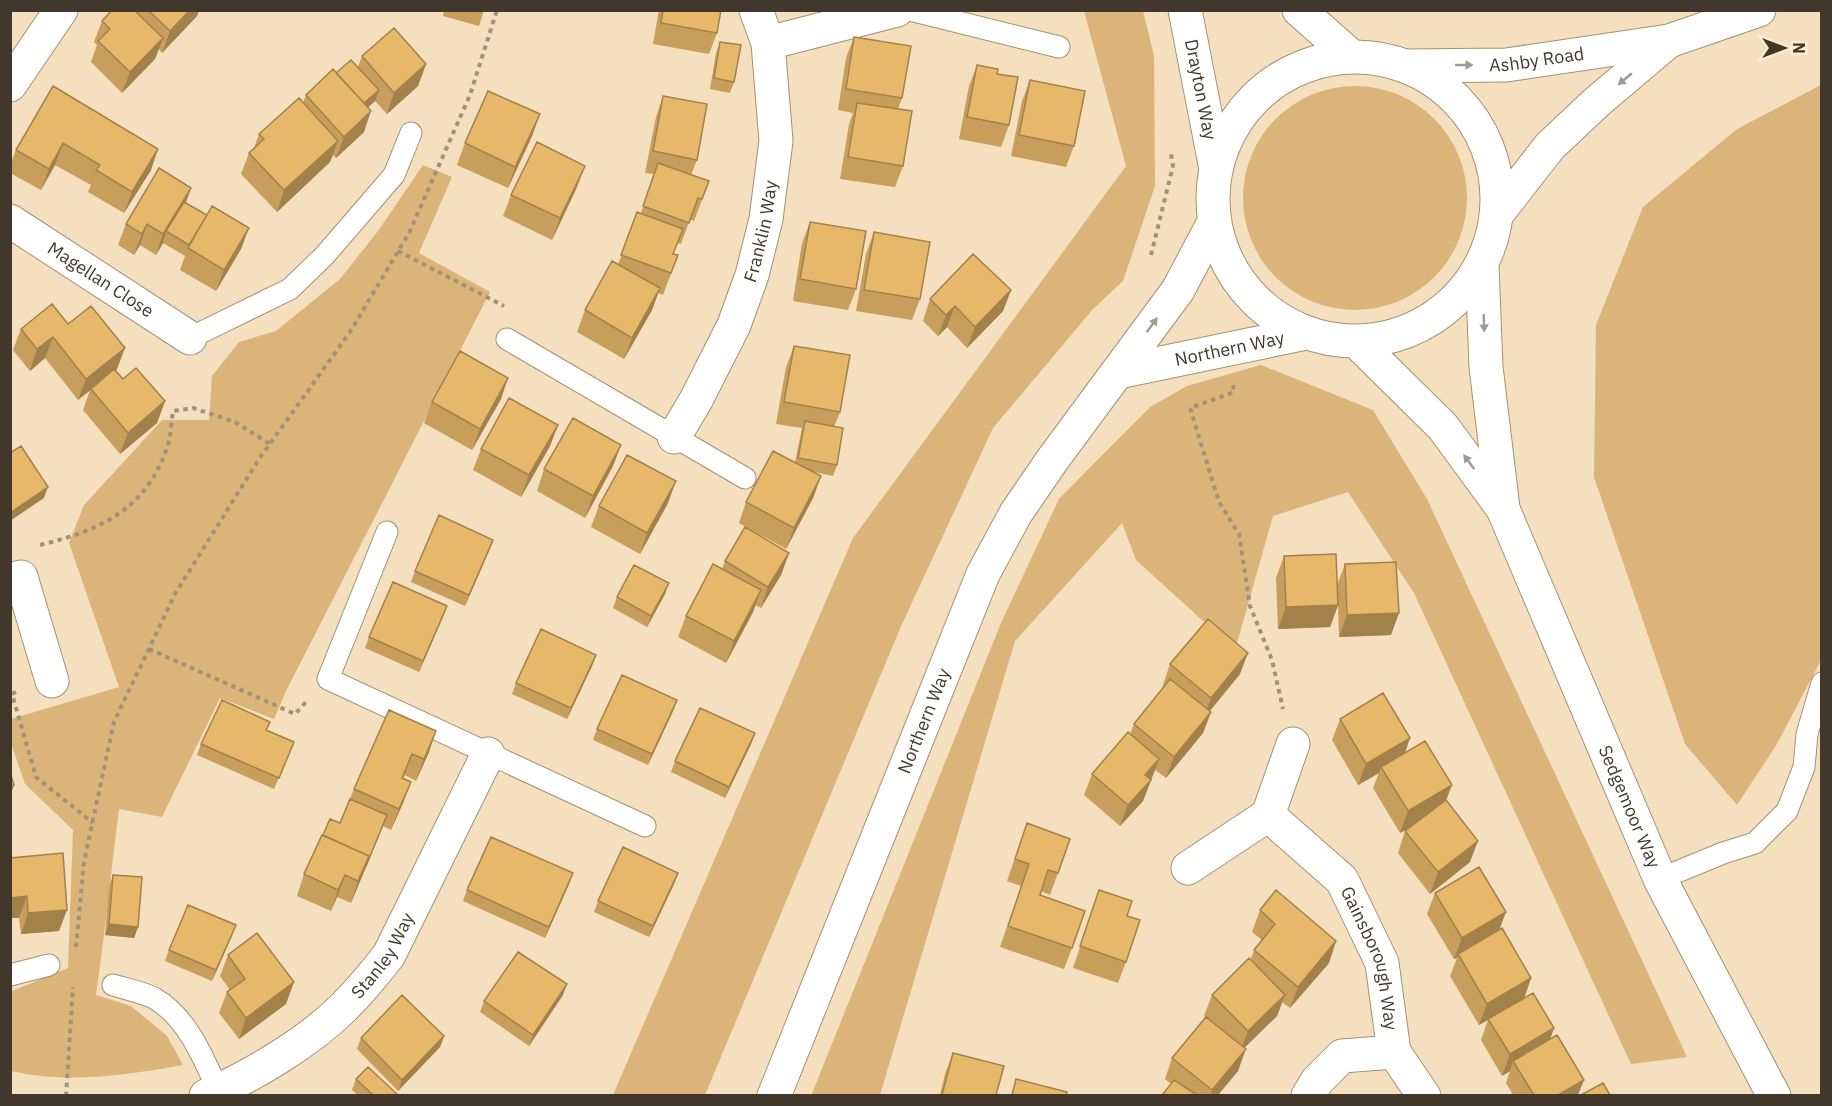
<svg xmlns="http://www.w3.org/2000/svg" width="1832" height="1106" viewBox="0 0 1832 1106" font-family="'IBM Plex Sans',sans-serif">
<style>
.green{fill:#dab479}
.lines{fill:none;stroke-linecap:round;stroke-linejoin:round}
.lane-casing{stroke:#a49172;stroke-width:23}
.street-casing{stroke:#a49172;stroke-width:35}
.primary-casing{stroke:#a49172;stroke-width:35}
.path{stroke:#a09179;stroke-width:4;stroke-dasharray:4.5 4.5;stroke-linecap:butt}
.lane{stroke:#fff;stroke-width:21}
.street{stroke:#fff;stroke-width:33}
.primary{stroke:#fff;stroke-width:33}
.wall{fill:#c79e5b}
.shaded-wall{fill:#a2814a}
.building{fill:#e7b86a;stroke:#a2814a;stroke-width:1.5}
.oneway{fill:#a09c95}
.labels{text-anchor:middle;stroke-width:4.5;stroke-linejoin:round;paint-order:stroke}
.street-label{font-size:18px;fill:#41382b;stroke:#feedd2}
</style>
<rect width="100%" height="100%" fill="#f4dfbe"/>
<!-- green -->
<path class="green" d="M1084 11H1143L1154 56 1155 186 1123 281 1093 309 993 428 902 624 705 1095H613L853 538 1126 166Z
M1821 85V660L1777 744 1737 805 1685 744 1594 477 1596 325 1643 207 1737 129Z
M1243 198a112 112 0 1 1 224 0a112 112 0 1 1-224 0Z
M423 165 452 177 419 253 490 292 286 691 274 719 220 698 162 817 119 809C111 871 105 933 96 995L131 1006 167 1036 183 1065C127 1075 67 1084 11 1071L10 992 68 968 73 830 25 784 11 743V719L119 687 69 543 84 505 162 420H209L212 376 239 342 276 331 340 279 378 231Z
M1261 365 1373 410 1427 499 1687 1057 1631 1064 1414 593 1348 492 1273 516 1235 650 1136 560 1122 523 1015 641 880 1095 811 1096 1001 623 1059 499 1150 407 1187 386Z"/>
<g class="lines">
<!-- lane casing -->
<g class="lane-casing">
<path id="lane" d="M910 10 1059 47
M190 338 290 289 325 255 394 175 411 133
M507 339 745 478
M387 532 328 679 645 826
M1660 879 1723 853 1755 843 1787 811 1804 767 1807 734 1822 683
M10 975 49 965
M113 985C126 989 142 992 154 998 187 1017 203 1057 218 1090"/>
</g>
<!-- street casing -->
<g class="street-casing">
<g id="street">
<path d="M768 43 897 10"/>
<path d="M10 85 61 10"/>
<path id="s1" d="M10 221 190 338"/>
<path d="M1482 265 1486 367 1503 508"/>
<path id="s2" d="M1357 342 1443 427 1503 509 1660 879 1774 1096"/>
<path id="s3" d="M674 437 696 400 734 325 752 275 766 219 776 141 768 43 756 10"/>
<path d="M10 580 21 577 52 681"/>
<path id="s4" d="M1293 744 1268 815 1342 880 1382 963 1394 1052 1424 1096"/>
<path d="M1188 868 1268 815"/>
<path id="s5" d="M206 1096C252 1076 309 1042 344 1007 360 991 375 973 389 955L488 754"/>
<path d="M1308 1096 1317 1081 1342 1056 1394 1052"/>
</g>
</g>
<!-- primary casing -->
<g class="primary-casing">
<g id="primary">
<path id="s6" d="M1185 10 1216 169"/>
<path d="M1299 10 1351 56"/>
<circle cx="1355" cy="199" r="142"/>
<path id="s7" d="M1407 66 1506 65 1669 41 1759 10"/>
<path d="M1497 214 1550 146 1598 101 1669 41"/>
<path id="s8" d="M1118 372 1306 333"/>
<path id="s9" d="M774 1096 983 574 1016 513 1053 459 1178 290 1214 222"/>
</g>
</g>
<!-- path -->
<path class="path" d="M398 251 504 306
M1151 255 1173 166 1171 154
M1233 385 1234 392 1190 408 1219 502 1239 534 1250 606 1272 660 1283 709
M40 545C101 530 145 510 167 448 171 437 171 423 173 411L193 408 235 422 270 444
M149 649 295 714 306 702
M16 692 12 694 36 777 93 823
M76 947 84 862 114 722 175 594 259 459 350 332 409 233 470 95 497 10
M66 1096 73 987"/>
<!-- lane -->
<use href="#lane" class="lane"/>
<!-- street -->
<use href="#street" class="street"/>
<!-- primary -->
<use href="#primary" class="primary"/>
</g>
<!-- wall -->
<path class="wall" d="M112 10H199L197 16 162 53 159 49 155 59 122 93 91 62 97 45 94 42 102 21Z
M444 10H484L479 26 443 16Z
M659 10H721L717 33 709 54 653 44Z
M854 37 902 98 898 109 903 166 895 187 840 179 849 124 853 113 838 110 846 58Z
M720 42 734 82 730 93 710 89 716 53Z
M362 56 426 64 418 86 387 114 375 101 368 107 364 132 336 158 333 155 330 162 277 212 241 174 249 153 254 148 259 134 303 103 306 95 336 73 358 67Z
M977 65 1009 125 1001 147 959 139 969 86Z
M1030 80 1074 146 1066 167 1011 156 1022 101Z
M53 86 151 170 124 213 88 192 91 185 55 165 41 190 10 173V165L16 150Z
M663 96 697 160 691 175 709 181 694 221 690 219 681 244 678 243 673 254 678 255 663 295 658 293 652 310 624 359 577 332 585 310 618 264 641 213 654 174 645 173 656 117Z
M540 114 532 136 508 188 457 165 465 143Z
M577 187 552 240 503 216 511 195Z
M191 188 186 203 241 249 216 291 180 270 185 256 163 243 156 255 140 245 134 255 118 245 126 224Z
M810 222 856 289 848 310 793 301 802 243Z
M874 232 920 299 912 320 856 311 866 254Z
M1011 290 1003 311 967 348 947 327 938 336 923 321 930 299Z
M68 324 117 369 116 370 123 379 165 401 157 423 120 454 83 410 90 390 78 400 45 358 30 371 13 350 21 329Z
M794 346 840 412 834 427 837 465 833 476 814 472 821 476 813 498 786 549 739 523 746 502 795 462 802 428 776 424 786 367Z
M501 399 472 450 424 423 432 402Z
M558 425 550 446 521 497 473 470 481 449Z
M613 466 585 518 537 491 544 469Z
M668 503 640 554 591 527 599 506Z
M493 540 465 606 411 582 415 571Z
M789 553 781 575 761 608 755 605 753 612 726 663 678 637 686 616 722 569 725 561Z
M1284 556 1337 585 1345 564 1391 635 1339 637 1338 605 1330 627 1278 629 1276 578Z
M665 594 647 627 613 608 617 597Z
M447 606 419 672 365 648 369 637Z
M1170 664 1240 674 1210 711 1211 712 1203 733 1166 778 1155 770 1143 801 1120 826 1084 795 1092 774 1130 734 1134 724 1164 686 1163 685Z
M592 666 567 719 512 694 516 683Z
M677 700 673 711 648 765 593 740 597 729Z
M389 710 429 752 416 781 405 775 403 779 411 782 403 803 391 830 383 826 351 903 337 897 331 911 297 896 304 874 323 835 340 823 354 789Z
M1340 719 1405 753 1446 800 1470 862 1430 894 1398 853 1405 831 1417 823 1400 833 1373 788 1379 773 1358 785 1332 740Z
M270 722 267 730 294 742 274 789 197 755 201 744Z
M755 733 751 744 725 798 671 772 675 761Z
M1027 823 1070 839 1050 895 1041 891 1040 895 1072 948 1064 969 1000 947 1021 886 1007 881Z
M10 858 59 931 21 934 19 918Z
M113 875 138 927 134 938 105 935 109 886Z
M569 884 545 938 463 901 467 890Z
M674 884 649 937 594 912 598 901Z
M1099 890 1127 916 1126 962 1118 983 1073 968Z
M1435 893 1499 930 1531 978 1524 998 1554 1028 1550 1039 1578 1095H1513L1506 1083 1510 1071 1502 1076 1481 1040 1488 1020 1479 1025 1450 976 1457 958 1454 959 1427 914Z
M1260 910 1336 941 1329 963 1290 1008 1282 1002 1277 1016 1244 1048 1238 1071 1218 1095H1162L1171 1084 1165 1079 1172 1058 1205 1017 1204 1016 1212 995 1251 959 1254 950 1262 940 1252 932Z
M236 925 212 981 165 961 169 950Z
M228 955 286 1004 239 1039 219 1013 227 992 230 990 220 976Z
M563 995 529 1046 480 1012 484 1001Z
M444 1036 440 1047 398 1091 357 1049 361 1038Z
M953 1053 996 1095H940L945 1074Z
M356 1079 398 1095H358L352 1090Z"/>
<!-- shaded-wall -->
<path class="shaded-wall" d="M190 10H199L197 16 162 53 170 31Z
M163 38 155 59 122 93 130 72Z
M426 64 418 86 387 114 394 93Z
M379 90 375 101 353 121 357 110Z
M371 111 364 132 336 158 344 137Z
M540 114 532 136 508 188 515 167Z
M338 141 330 162 277 212 284 190Z
M63 143 55 165 41 190 49 169Z
M158 149 151 170 124 213 132 192Z
M585 166 577 187 552 240 560 218Z
M191 188 183 209 166 231 163 243 156 255 163 234Z
M147 224 140 245 134 255 142 234Z
M249 228 241 249 216 291 224 270Z
M660 288 652 310 624 359 632 338Z
M1011 290 1003 311 967 348 975 327Z
M955 306 947 327 938 336 946 315Z
M53 337 45 358 30 371 37 349Z
M125 348 117 369 78 400 86 379Z
M508 378 501 399 472 450 480 429Z
M165 401 157 423 120 454 128 433Z
M558 425 550 446 521 497 529 475Z
M621 445 613 466 585 518 593 496Z
M821 476 813 498 786 549 794 528Z
M676 481 668 503 640 554 647 533Z
M48 487 44 498 10 521V513Z
M493 540 489 551 465 606 469 595Z
M789 553 781 575 761 608 768 587Z
M669 583 665 594 647 627 651 616Z
M761 590 753 612 726 663 734 641Z
M1338 605 1330 627 1278 629 1286 607Z
M447 606 443 617 419 672 423 661Z
M1399 613 1391 635 1339 637 1347 615Z
M1248 653 1240 674 1203 719 1211 698Z
M596 655 592 666 567 719 571 708Z
M677 700 673 711 648 765 652 754Z
M1211 712 1203 733 1166 778 1174 757Z
M436 731 429 752 416 781 424 759Z
M755 733 751 744 725 798 729 787Z
M1410 738 1403 759 1381 767 1379 773 1358 785 1366 764Z
M1159 759 1143 801 1120 826 1128 805 1145 775Z
M411 782 403 803 391 830 399 809Z
M14 785 10 796V786Z
M1452 785 1444 806 1400 833 1408 811Z
M387 815 383 826 351 903 358 881Z
M1478 841 1470 862 1430 894 1438 872Z
M573 873 569 884 545 938 549 927Z
M678 873 674 884 649 937 653 926Z
M345 875 337 897 331 911 338 890Z
M27 896 19 918H10V898Z
M67 910 59 931 21 934 28 913Z
M1506 912 1498 933 1458 954 1457 958 1454 959 1462 938Z
M109 924 138 927 134 938 105 935Z
M236 925 232 936 212 981 216 970Z
M1336 941 1329 963 1290 1008 1298 987Z
M1531 978 1524 999 1479 1025 1487 1004Z
M294 982 286 1004 239 1039 246 1018Z
M567 984 563 995 529 1046 533 1035Z
M1285 995 1277 1016 1240 1052 1248 1031Z
M1554 1028 1546 1050 1513 1061 1510 1071 1502 1076 1510 1054Z
M444 1036 440 1047 398 1091 402 1080Z
M1246 1049 1238 1071 1218 1095H1211L1212 1090Z
M1584 1080 1578 1095H1558Z"/>
<!-- building -->
<path class="building" d="M112 10H134L163 38 130 72 98 41 110 29 102 21Z
M148 10H190L170 31Z
M663 10H721L717 33 661 23Z
M394 28 426 64 394 93 362 56Z
M854 37 911 46 902 98 846 89Z
M720 42 741 45 734 82 714 78Z
M351 60 379 90 364 103 336 73Z
M977 65 998 69 997 74 1018 77 1009 125 967 117Z
M333 69 371 111 344 137 306 95Z
M1030 80 1085 91 1074 146 1019 135Z
M53 86 158 149 132 192 96 170 100 165 63 143 49 169 16 150Z
M488 91 540 114 515 167 465 143Z
M663 96 707 104 697 160 653 151Z
M299 98 338 141 284 190 249 153 264 139 259 134Z
M857 103 912 111 903 166 848 157Z
M537 142 585 166 560 218 511 195Z
M658 163 709 181 702 199 698 198 689 223 643 206Z
M159 168 191 188 163 234 147 224 142 234 126 224Z
M184 202 207 215 189 245 166 231Z
M212 206 249 228 224 270 188 248Z
M637 212 683 229 673 254 678 255 671 273 621 255Z
M810 222 866 231 856 289 800 279Z
M874 232 930 242 920 299 864 290Z
M973 254 1011 290 975 327 955 306 946 315 930 299Z
M612 261 660 288 632 338 585 310Z
M52 304 68 324 91 306 125 348 86 379 53 337 37 349 21 329Z
M794 346 850 355 840 412 784 402Z
M460 351 508 378 480 429 432 402Z
M136 368 165 401 128 433 91 389 114 369 123 379Z
M509 398 558 425 529 475 481 449Z
M573 418 621 445 593 496 544 469Z
M805 421 843 428 837 465 798 458Z
M21 446 48 487 10 513V453Z
M773 451 821 476 794 528 746 502Z
M627 455 676 481 647 533 599 506Z
M439 515 493 540 469 595 415 571Z
M745 527 789 553 768 587 725 561Z
M1336 554 1338 605 1286 607 1284 556Z
M1396 562 1399 613 1347 615 1345 564Z
M713 564 761 590 734 641 686 616Z
M634 565 669 583 651 616 617 597Z
M393 582 447 606 423 661 369 637Z
M1208 619 1248 653 1211 698 1170 664Z
M541 629 596 655 571 708 516 683Z
M622 675 677 700 652 754 597 729Z
M1170 679 1211 712 1174 757 1134 724Z
M1383 693 1410 738 1366 764 1340 719Z
M222 700 270 722 266 730 294 742 279 778 201 744Z
M700 708 755 733 729 787 675 761Z
M389 710 436 731 424 759 412 754 402 778 411 782 399 809 354 789Z
M1128 732 1159 759 1145 775 1151 780 1128 805 1092 774Z
M1425 741 1452 785 1408 811 1381 767Z
M10 772 14 785 10 786Z
M350 799 387 815 366 866 369 856 323 835 330 819 340 823Z
M1446 800 1478 841 1438 872 1405 831Z
M1027 823 1070 839 1058 873 1048 870 1040 895 1085 911 1072 948 1008 926 1029 864 1015 859Z
M322 835 369 856 358 881 345 875 338 890 304 874Z
M491 837 573 873 549 927 467 890Z
M623 847 678 873 653 926 598 901Z
M63 853 67 910 28 913 27 896 10 898V858Z
M1479 867 1506 912 1462 938 1435 893Z
M113 875 142 877 138 927 109 924Z
M1099 890 1132 901 1127 916 1140 920 1126 962 1080 946Z
M1276 890 1336 941 1298 987 1254 950 1275 924 1260 910Z
M188 905 236 925 216 970 169 950Z
M1502 928 1531 978 1487 1004 1458 954Z
M257 933 294 982 246 1018 227 992 245 979 228 955Z
M518 952 567 984 533 1035 484 1001Z
M1249 958 1285 995 1248 1031 1212 995Z
M1533 993 1554 1028 1510 1054 1488 1019Z
M402 995 444 1036 402 1080 361 1038Z
M1206 1017 1246 1049 1212 1090 1172 1058Z
M1557 1035 1584 1080 1558 1095H1534L1513 1061Z
M953 1053 1004 1066 996 1095H942Z
M368 1067 398 1095H373L356 1079Z
M1016 1079 1067 1092 1066 1095H1012Z
M1174 1080 1197 1095H1162Z
M1603 1083 1610 1095H1581Z"/>
<!-- one-way arrows -->
<defs><path id="oneway-solid" d="M-6-.8H1V-3.2L6.5 0L1 3.2V.8H-6Z" transform="scale(1.5)"/></defs>
<g class="oneway">
<use href="#oneway-solid" transform="translate(1464 65)"/>
<use href="#oneway-solid" transform="translate(1625 79) rotate(140)"/>
<use href="#oneway-solid" transform="translate(1484 323) rotate(88)"/>
<use href="#oneway-solid" transform="translate(1152 325) rotate(-54)"/>
<use href="#oneway-solid" transform="translate(1469 462) rotate(-126)"/>
</g>
<g class="labels">
<!-- street labels -->
<g class="street-label">
<text dy="6" stroke="none"><textPath href="#s7" startOffset="130">Ashby Road</textPath></text>
<text dy="6" stroke="none"><textPath href="#s6" startOffset="81">Drayton Way</textPath></text>
<text dy="6" stroke="none"><textPath href="#s3" startOffset="225">Franklin Way</textPath></text>
<text dy="6" stroke="none"><textPath href="#s1" startOffset="108">Magellan Close</textPath></text>
<text dy="6" stroke="none"><textPath href="#s8" startOffset="114">Northern Way</textPath></text>
<text dy="6" stroke="none"><textPath href="#s9" startOffset="404">Northern Way</textPath></text>
<text dy="6" stroke="none"><textPath href="#s2" startOffset="546">Sedgemoor Way</textPath></text>
<text dy="6" stroke="none"><textPath href="#s5" startOffset="230">Stanley Way</textPath></text>
<text dy="6" stroke="none"><textPath href="#s4" startOffset="258">Gainsborough Way</textPath></text>
</g>
</g>
<!-- border -->
<rect width="1832" height="1106" fill="none" stroke="#41382b" stroke-width="24"/>
<!-- north arrow -->
<g transform="translate(1784 48) rotate(90)" stroke="#feedd2" stroke-width="4.5" paint-order="stroke">
<path d="M0-4.5L10 22L0 15L-10 22Z" fill="#41382b"/>
<text y="-9" font-size="16" font-weight="bold" text-anchor="middle" fill="#41382b">N</text>
</g>
</svg>
